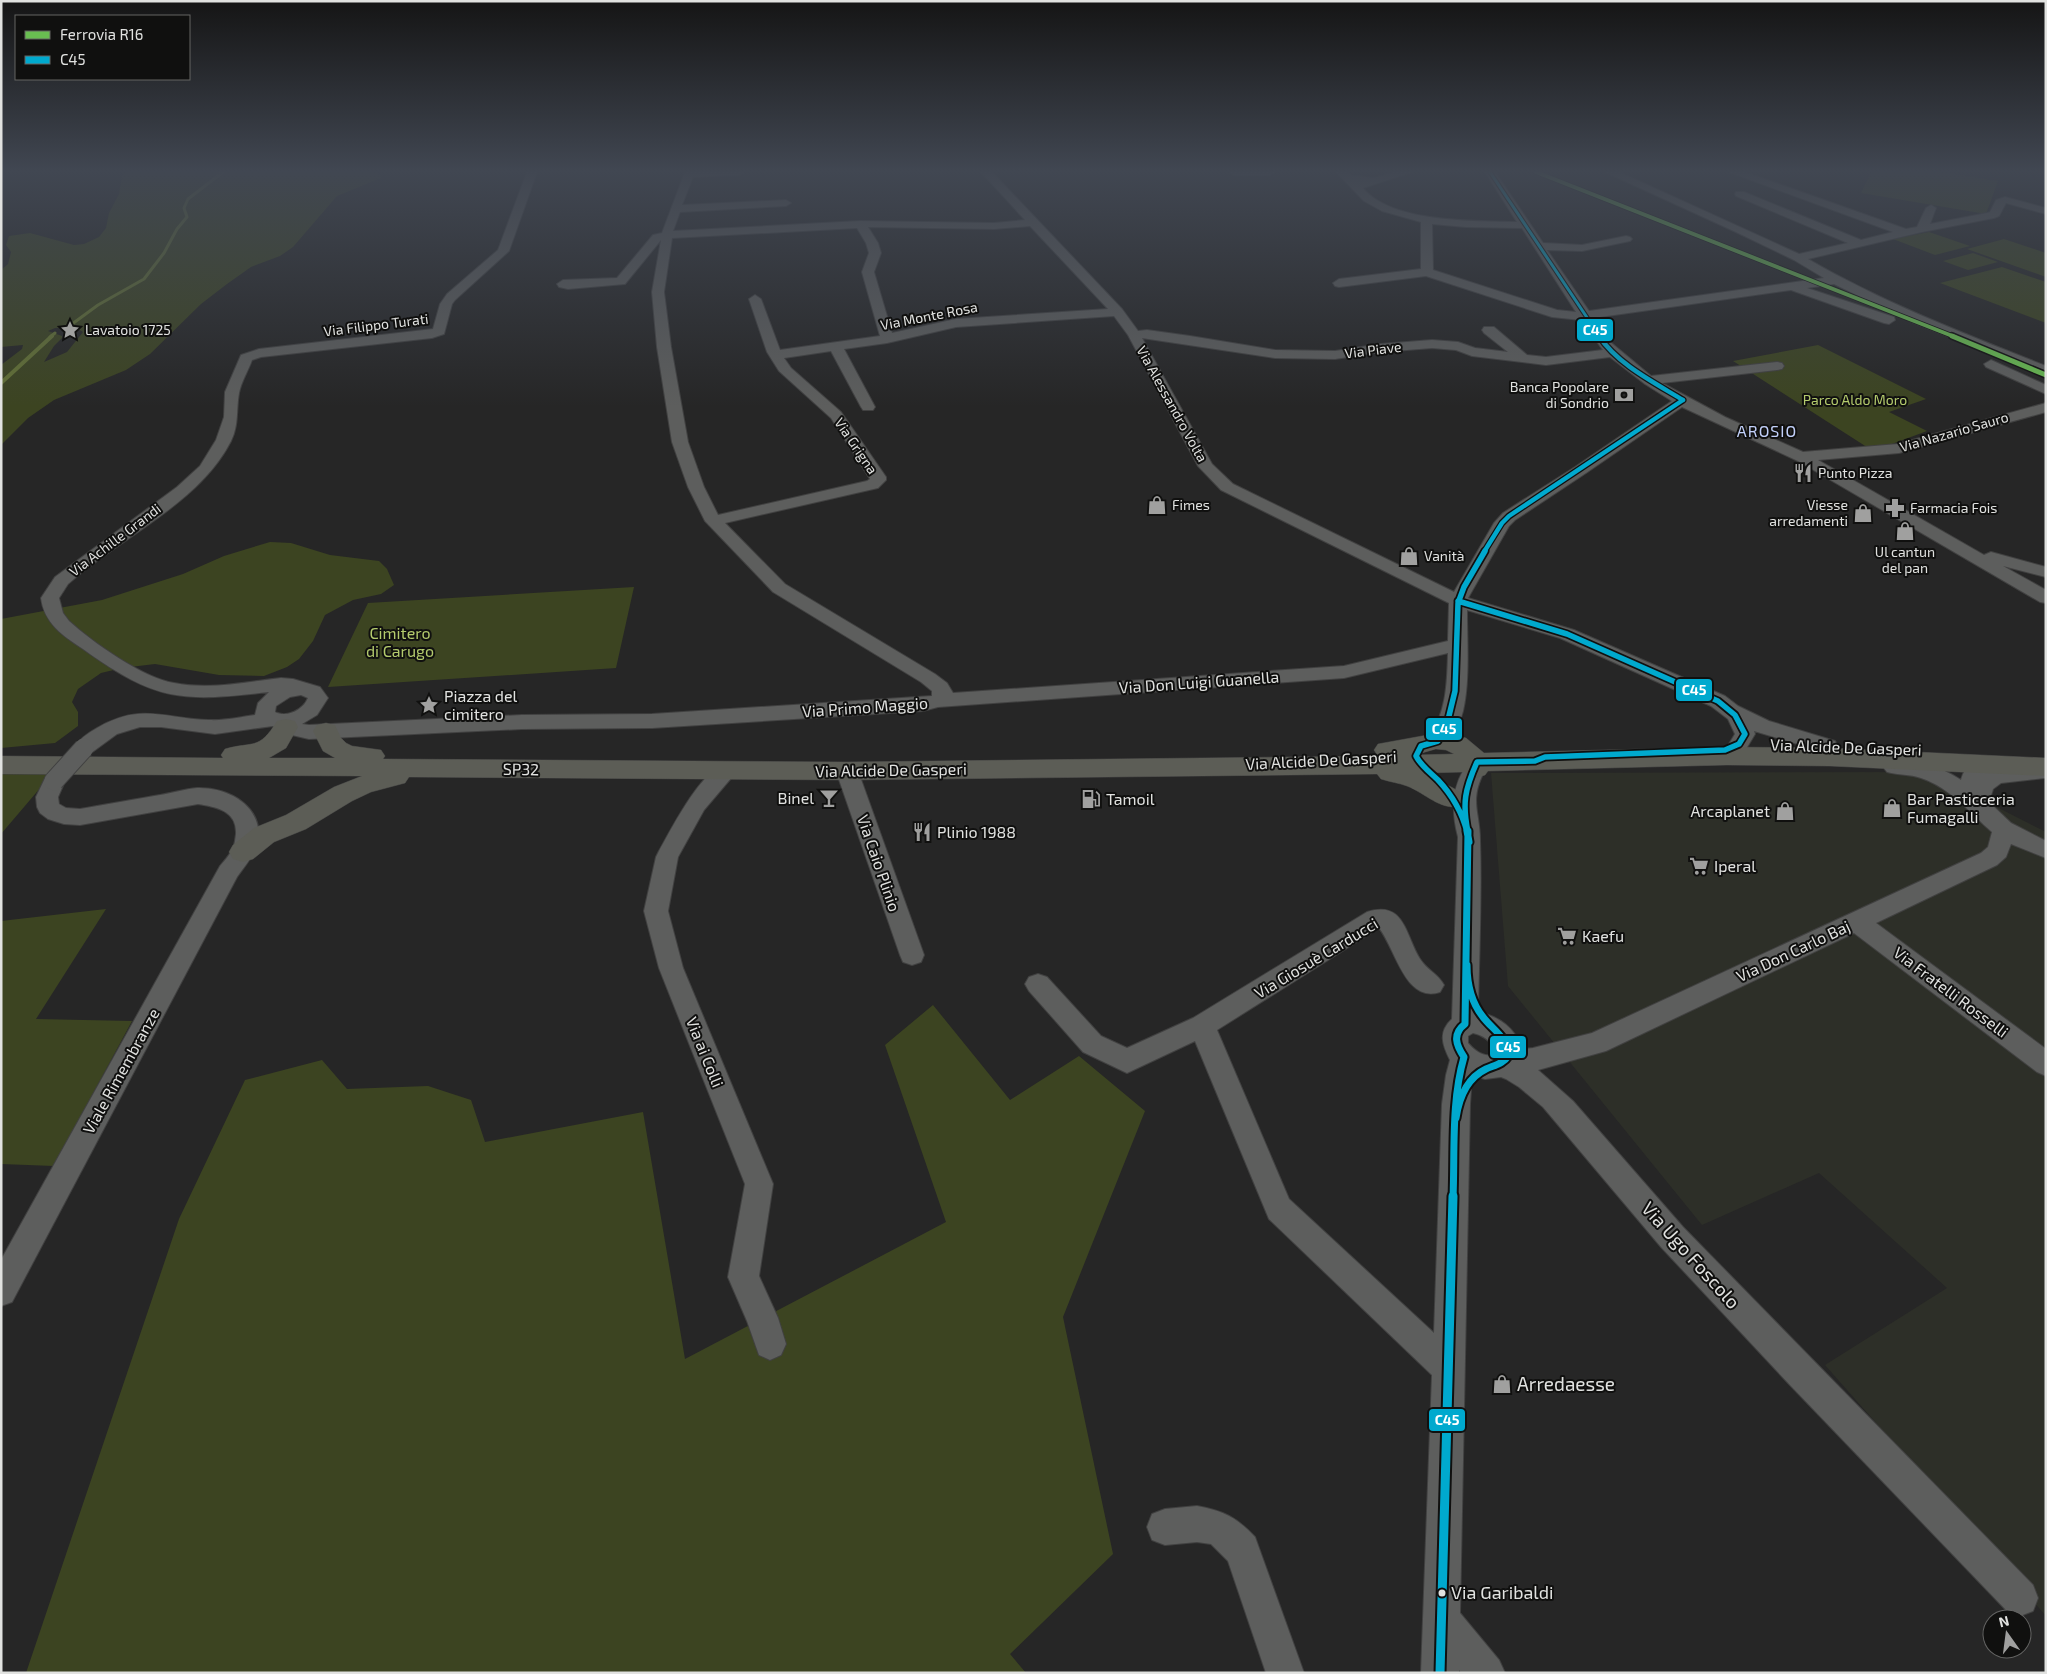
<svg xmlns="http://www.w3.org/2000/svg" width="2047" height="1674" viewBox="0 0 2047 1674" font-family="'Exo 2',sans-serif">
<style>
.built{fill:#2d2f28}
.green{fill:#3c4421;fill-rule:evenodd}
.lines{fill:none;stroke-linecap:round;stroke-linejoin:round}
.stream-far1{stroke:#637135;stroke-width:3}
.stream{stroke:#637135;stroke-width:4}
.minor-casing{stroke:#414141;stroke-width:2}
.major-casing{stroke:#414141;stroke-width:1}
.minor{fill:#5d5e5d;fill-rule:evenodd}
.major{fill:#5c5d56;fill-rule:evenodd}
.minor-bridge-casing{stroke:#414141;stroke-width:21;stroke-linecap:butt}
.minor-bridge{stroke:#5d5e5d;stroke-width:19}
.bus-1-far4-casing{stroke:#10100f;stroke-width:5}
.bus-1-far3-casing{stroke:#10100f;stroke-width:7}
.bus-1-far2-casing{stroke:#10100f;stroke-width:9}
.bus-1-far1-casing{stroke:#10100f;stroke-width:11}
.bus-1-casing{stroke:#10100f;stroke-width:13}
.bus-1-far4{stroke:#00a9ce;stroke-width:3}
.bus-1-far3{stroke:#00a9ce;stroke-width:4.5}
.bus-1-far2{stroke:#00a9ce;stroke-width:5.5}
.bus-1-far1{stroke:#00a9ce;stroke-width:7}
.bus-1{stroke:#00a9ce;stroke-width:9}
.rail-1-far1-casing{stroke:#10100f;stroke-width:5.5}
.rail-1-casing{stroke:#10100f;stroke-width:8}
.rail-1-far1{stroke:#69bd51;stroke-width:4}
.rail-1{stroke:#69bd51;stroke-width:5}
.bus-dot{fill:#e1e2e0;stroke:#10100f;stroke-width:2}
.labels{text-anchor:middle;stroke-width:4;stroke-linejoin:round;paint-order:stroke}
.far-street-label{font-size:14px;fill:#e1e2e0;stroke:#10100f}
.far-poi-label{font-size:14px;fill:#e1e2e0;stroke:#10100f;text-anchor:start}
.far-park-label{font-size:14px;fill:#b4cb6d;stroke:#10100f}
.far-quarter-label{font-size:16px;letter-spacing:1px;fill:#c2d0fa;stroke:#10100f}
.park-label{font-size:16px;fill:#b4cb6d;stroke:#10100f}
.street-label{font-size:16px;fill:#e1e2e0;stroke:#10100f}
.poi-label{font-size:16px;fill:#e1e2e0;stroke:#10100f;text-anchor:start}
.near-bus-label{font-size:18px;fill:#e1e2e0;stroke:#10100f;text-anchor:start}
.near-street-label{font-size:19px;fill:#e1e2e0;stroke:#10100f}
.near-poi-label{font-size:19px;fill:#e1e2e0;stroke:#10100f;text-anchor:start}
.line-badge{stroke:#10100f;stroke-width:2}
.badge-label{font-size:14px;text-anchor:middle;font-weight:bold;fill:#fff}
</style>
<rect width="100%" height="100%" fill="#262626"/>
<!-- built -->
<path class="built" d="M1928 772 2046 832V1616L1825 1365 1947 1288 1819 1173 1702 1225 1508 986 1491 773Z"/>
<!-- green -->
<path class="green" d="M125 172H372L380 175 381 178 337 196 293 247 280 256 251 267 227 284 201 304 150 354 126 370 54 400 28 418 1 445V365L22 349 23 345 1 347V270L8 264 11 252 6 245 9 236 30 233 74 245 84 244 99 237 106 228 109 213 119 194 122 176ZM75 327 83 332 67 352 44 362 54 346 62 338V336L48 331 55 328Z
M1871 172H1941L1998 181 1986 214 1861 193Z
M1929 232 1970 246 1935 255 1893 239Z
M2004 239 2046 253V277L1967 249Z
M1973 253 1998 262 1968 270 1943 261Z
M2002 267 2046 282V323L1940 283Z
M1818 345 1926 399 1889 412 1927 431 1873 451 1733 361Z
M270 542 291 543 330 555 379 561 387 569 394 585 381 594 353 600 325 615 313 641 299 659 287 667 264 676 219 675 155 664 122 668 101 673 78 689 72 702 78 712V726L55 743 1 748V619L102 600 183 574 224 556Z
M634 587 616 668 328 687 368 603Z
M1 772 53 773 1 834Z
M106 909 36 1019 132 1021 54 1166 1 1164V921Z
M933 1005 1010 1100 1079 1056 1145 1111 1063 1317 1113 1554 1010 1654 1026 1673H26L179 1219 245 1080 322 1060 347 1089 428 1086 471 1100 485 1142 643 1112 685 1359 946 1222 885 1045Z"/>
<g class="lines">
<!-- stream-far1 -->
<path class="stream-far1" d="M68 327 98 305 144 279 164 253 177 229 187 217 184 208 188 199 223 172
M50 337 55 333"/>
<!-- stream -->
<path class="stream" d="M1 383 52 336"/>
<!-- minor casing -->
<g class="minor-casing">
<path id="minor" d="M527 172H537L509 251 455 300 452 304 444 334 432 338 261 357 252 360C248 371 241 382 239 393 236 409 239 425 231 441 199 504 119 538 68 584L59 598 63 613 69 621C92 642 143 678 174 683 209 690 246 682 281 678L293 679 320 687 328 698 317 715 302 724 309 725 522 715 652 714 932 696V691L921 682 773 592 705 521 688 487 672 442 657 347 652 292 661 240 625 284 568 289 559 287 557 284 563 280 617 278 653 235 662 233 685 172H744L739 175 693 177 682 205 786 200 791 203 786 206 680 212 673 231 860 221 994 223 1025 220 981 172H992L1122 309 1138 331 1147 330 1190 336 1275 350 1335 351 1381 344 1432 340 1458 342 1475 348 1508 352 1484 333 1482 330 1484 327H1494L1527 355 1546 357 1603 350 1581 320 1552 317 1426 276 1339 287 1335 286 1333 283 1339 279 1421 269V222L1382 211 1364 201 1336 172H1348L1351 175 1374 178 1394 172H1412L1363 188C1391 223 1476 221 1517 222L1485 172H1495L1543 243 1582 245 1626 236 1630 237 1632 239 1630 241 1582 251 1547 250 1589 311 1824 278 1794 260 1736 232 1605 172H1619L1799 254 1848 243 1736 196 1735 194 1736 192H1744L1861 240 1893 232 1729 172H1745L1906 229 1917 227 1926 208 1931 205 1936 208 1930 224 1987 213 1990 212 1996 200 2005 197 2046 208V214L2006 203 1999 216 1994 218 1922 232 1808 259C1884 303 1965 334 2046 366V375L1912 322 1834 284 1807 288 1894 317 1895 320 1889 324 1884 323 1791 290 1593 318 1609 341 1651 376 1777 362 1782 363 1784 366 1782 369 1777 370 1662 383 1725 417 1803 452 1898 444 2046 403V412L1899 453 1818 460 1984 555 1991 552 2046 567V577L2003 566 2046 590V603L2040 602 1798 461 1682 407 1586 473 1515 520 1509 526 1468 598 1574 630 1725 696 1738 706 1769 721 1835 741 1838 746 1835 751 1828 753 1754 731 1755 734 1746 749 1739 751 1732 749 1729 744 1735 734 1728 719 1711 706 1560 638 1467 610C1467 641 1470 681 1463 711 1460 724 1452 735 1445 746L1438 748 1431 746 1428 741C1446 711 1447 688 1448 653L1344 678 938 707 923 711 652 728 522 729 309 739 279 732 273 726 215 734 161 727H140L117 734 91 753 84 755 77 753 74 748C79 739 88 733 97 728 142 702 164 719 209 720 224 721 240 717 255 715L258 703 269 692C181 702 157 702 83 649 63 636 44 623 41 598L55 577 177 487 200 466 216 440 224 417 225 392 241 355 259 349 433 329 440 304 447 294 498 250ZM1432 224 1466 227 1522 228 1576 312 1557 310 1433 270ZM1030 226 1108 309 956 319 892 333 874 272 881 253 878 243 868 227 994 229ZM857 228 866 243 869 253 862 272 880 336 780 350 761 299 755 295 749 299 767 352 779 371 831 418 870 479 867 481 718 515 704 487 688 442 671 347 664 292 672 238ZM1114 316 1128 335 1198 466 1221 490 1449 603 1448 641 1344 666 953 693 947 683 935 674 785 584 725 523 878 488 886 480V477L841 412 791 368 784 358 831 351 861 407 863 410H873L875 407 844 349 887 343 956 327ZM1142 338 1275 358 1335 359 1381 352 1432 348 1456 350 1472 356 1546 365 1610 357 1645 384 1672 401 1575 467 1503 513 1494 523 1454 592 1233 484 1212 464ZM301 695 308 698C303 710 287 718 275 712L276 706 290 697Z
M1229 172H1275L1270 175H1234Z
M1991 360 2046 385V394L1986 367 1984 364Z
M1986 757 1993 759 1997 764 1991 771C2004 767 2035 760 2046 770L2045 778 2001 783 1993 789 1989 802 2011 823 2046 841V858L2011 844 2006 857 1997 865 1876 923 2046 1049V1076L2037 1072 1854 933 1606 1051 1538 1070 1573 1101 1683 1227 2033 1585 2038 1598 2033 1611 2020 1616 2007 1611 1790 1385 1661 1247 1543 1107 1519 1087 1506 1079 1501 1077 1485 1079 1472 1075 1470 1104 1460 1613 1499 1660 1505 1673H1461L1459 1670V1673H1421L1432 1375 1269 1219 1195 1041 1127 1073 1083 1052 1029 991 1025 984 1029 977 1038 974 1047 977 1101 1036 1127 1048 1193 1018 1367 912C1405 900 1405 935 1420 959 1427 970 1438 974 1444 985L1440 992C1405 1004 1395 947 1379 928L1217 1030 1289 1199 1434 1333 1442 1104 1446 1075 1450 1060C1442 1044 1438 1032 1452 1019L1458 837C1452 814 1451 792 1463 771L1471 769 1479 771 1482 776C1470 802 1480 814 1480 840 1482 897 1479 955 1478 1012 1501 1017 1514 1028 1523 1049L1533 1048 1592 1033 1981 853 1988 847 1992 832C1970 813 1951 788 1921 778 1910 774 1898 775 1887 772L1883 767 1887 762C1910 755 1941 767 1961 780 1964 767 1974 760 1986 757ZM1473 1033C1483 1035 1490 1041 1497 1049L1496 1055C1483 1057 1476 1052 1468 1043V1036Z
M727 763 735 765 738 770 704 810 678 857 668 911 683 968 773 1184 759 1276 778 1318 786 1344 781 1355 770 1360 759 1355 747 1321 728 1277 745 1184 659 968 644 911 656 857 659 851C672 828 701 770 727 763Z
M847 764 855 766 858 771 924 955 921 962 912 965 903 962 900 955 836 771 839 766Z
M54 774 62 776 65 781 58 797 59 804 66 808 80 809C107 804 133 800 160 795 172 793 185 789 197 788 230 787 266 808 257 845 253 857 244 867 237 877L12 1302 1 1306V1260L220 866C224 861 229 856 232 850 235 845 235 840 236 834 237 811 217 807 198 804L80 825 64 824 48 819 40 813 37 807 36 797 46 776Z
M1197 1506C1224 1511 1236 1517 1255 1537L1304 1673H1266L1228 1561 1211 1544 1197 1542 1165 1545 1152 1540 1147 1527 1152 1514 1165 1509Z"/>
</g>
<!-- major casing -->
<g class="major-casing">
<path id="major" d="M286 719 295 721 298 727 286 748 269 758H335L323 751 313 731 317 725 326 723 335 725 341 738 346 743 352 746 381 750 385 756 383 759 847 762 1378 756 1374 750 1378 744 1444 732 1466 738 1484 753 1727 747 1830 748 2046 758V776L1830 766 1727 765 1488 771 1485 775 1476 778 1467 775 1465 772 1424 773 1453 788 1460 792 1464 799 1460 806C1441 811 1425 793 1407 786 1399 783 1390 782 1381 779L1377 774 847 780 409 777 405 783 371 792 352 801 306 829 274 842 253 859 243 862 233 859 229 852 233 845 254 828 286 815 334 787 362 776 1 774V756L223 758 221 755 225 749C253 741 259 751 277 721ZM1436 749 1446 750 1454 754 1415 755Z"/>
</g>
<!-- minor -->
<use href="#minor" class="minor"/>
<!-- major -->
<use href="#major" class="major"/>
<!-- minor-bridge casing -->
<g class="minor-bridge-casing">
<path id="minor-bridge" d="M54 781 84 748"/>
</g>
<!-- minor-bridge -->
<use href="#minor-bridge" class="minor-bridge"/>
<!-- bus-1-far4 casing -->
<g class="bus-1-far4-casing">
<path id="bus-1-far4" d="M1490 172 1600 337"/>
</g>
<!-- bus-1-far3 casing -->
<g class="bus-1-far3-casing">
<path id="bus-1-far3" d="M1599 336C1617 364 1655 383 1683 400
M1484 552 1502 523 1509 516 1683 400"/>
</g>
<!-- bus-1-far2 casing -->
<g class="bus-1-far2-casing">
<path id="bus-1-far2" d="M1458 601 1567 634 1718 701 1735 715 1745 734 1739 744 1725 750 1545 757 1535 761 1477 762C1465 789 1462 803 1468 832
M1467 832C1462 812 1452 795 1438 780 1430 772 1421 766 1416 756L1421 746 1438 741 1447 724 1455 691 1458 603 1464 587 1485 551"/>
</g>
<!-- bus-1-far1 casing -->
<g class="bus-1-far1-casing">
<path id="bus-1-far1" d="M1467 831 1469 842
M1456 1118C1459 1098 1467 1078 1486 1069 1495 1065 1503 1064 1509 1055 1507 1037 1493 1030 1483 1017 1471 1002 1467 984 1467 965
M1453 1198C1455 1151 1451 1102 1464 1057 1456 1045 1452 1034 1465 1024L1468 831"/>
</g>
<!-- bus-1 casing -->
<g class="bus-1-casing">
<path id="bus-1" d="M1440 1673 1453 1196"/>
</g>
<!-- bus-1-far4 -->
<use href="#bus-1-far4" class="bus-1-far4"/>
<!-- bus-1-far3 -->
<use href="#bus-1-far3" class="bus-1-far3"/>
<!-- bus-1-far2 -->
<use href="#bus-1-far2" class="bus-1-far2"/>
<!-- bus-1-far1 -->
<use href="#bus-1-far1" class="bus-1-far1"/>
<!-- bus-1 -->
<use href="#bus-1" class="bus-1"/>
<!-- rail-1-far1 casing -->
<g class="rail-1-far1-casing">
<path id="rail-1-far1" d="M1536 172 1955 337"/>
</g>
<!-- rail-1 casing -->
<g class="rail-1-casing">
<path id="rail-1" d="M1952 336 2046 375"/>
</g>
<!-- rail-1-far1 -->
<use href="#rail-1-far1" class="rail-1-far1"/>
<!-- rail-1 -->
<use href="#rail-1" class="rail-1"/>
</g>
<!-- sky -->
<linearGradient id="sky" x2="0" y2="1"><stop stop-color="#151515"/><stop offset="0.42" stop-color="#414752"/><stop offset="1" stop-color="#414752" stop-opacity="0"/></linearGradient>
<rect width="2047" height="407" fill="url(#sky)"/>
<!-- icons -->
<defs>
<g id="sight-bare" transform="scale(1.5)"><path d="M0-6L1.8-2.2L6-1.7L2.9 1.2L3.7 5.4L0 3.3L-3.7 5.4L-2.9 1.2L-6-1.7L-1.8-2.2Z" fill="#a0a09f" stroke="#10100f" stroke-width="2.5" paint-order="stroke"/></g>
<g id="bank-bare" transform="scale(1.5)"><path d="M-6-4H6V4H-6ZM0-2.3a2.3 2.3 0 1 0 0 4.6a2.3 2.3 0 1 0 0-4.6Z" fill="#a0a09f" stroke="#10100f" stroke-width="2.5" paint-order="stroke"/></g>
<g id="restaurant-bare" transform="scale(1.5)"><path d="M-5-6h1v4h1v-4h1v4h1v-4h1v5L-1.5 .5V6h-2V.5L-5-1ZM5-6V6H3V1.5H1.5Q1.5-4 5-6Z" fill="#a0a09f" stroke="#10100f" stroke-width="2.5" paint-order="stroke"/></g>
<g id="shop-bare" transform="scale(1.5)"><path d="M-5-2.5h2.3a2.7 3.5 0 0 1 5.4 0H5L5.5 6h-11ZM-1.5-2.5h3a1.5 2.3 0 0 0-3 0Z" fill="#a0a09f" stroke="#10100f" stroke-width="2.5" paint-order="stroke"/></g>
<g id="pharmacy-bare" transform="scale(1.5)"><path d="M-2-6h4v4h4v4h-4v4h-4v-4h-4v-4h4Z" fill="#a0a09f" stroke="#10100f" stroke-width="2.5" paint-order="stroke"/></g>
<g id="bar-bare" transform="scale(1.5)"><path d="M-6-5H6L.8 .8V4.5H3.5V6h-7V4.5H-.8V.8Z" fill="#a0a09f" stroke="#10100f" stroke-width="2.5" paint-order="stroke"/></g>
<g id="fuel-bare" transform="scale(1.5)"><path d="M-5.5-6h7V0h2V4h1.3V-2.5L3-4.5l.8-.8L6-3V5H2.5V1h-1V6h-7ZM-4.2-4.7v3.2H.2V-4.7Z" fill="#a0a09f" stroke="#10100f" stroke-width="2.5" paint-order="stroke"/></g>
<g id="supermarket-bare" transform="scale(1.5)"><path d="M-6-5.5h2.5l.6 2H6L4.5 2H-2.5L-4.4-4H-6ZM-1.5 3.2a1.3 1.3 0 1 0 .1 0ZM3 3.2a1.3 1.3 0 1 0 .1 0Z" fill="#a0a09f" stroke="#10100f" stroke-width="2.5" paint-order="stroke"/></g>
</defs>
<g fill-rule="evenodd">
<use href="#sight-bare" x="70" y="330"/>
<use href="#bank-bare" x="1624" y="395"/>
<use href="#restaurant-bare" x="1803" y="473"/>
<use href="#shop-bare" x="1157" y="505"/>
<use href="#pharmacy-bare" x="1895" y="508"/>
<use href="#shop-bare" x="1863" y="513"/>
<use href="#shop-bare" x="1905" y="531"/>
<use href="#shop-bare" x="1409" y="556"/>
<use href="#sight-bare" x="429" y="705"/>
<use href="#bar-bare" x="829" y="798"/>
<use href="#fuel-bare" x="1091" y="799"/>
<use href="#shop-bare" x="1892" y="808"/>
<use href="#shop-bare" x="1785" y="811"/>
<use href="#restaurant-bare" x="922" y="832"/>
<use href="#supermarket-bare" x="1699" y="866"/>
<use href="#supermarket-bare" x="1567" y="936"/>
<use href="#shop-bare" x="1502" y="1384"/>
</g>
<!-- markers -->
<circle class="bus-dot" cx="1442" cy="1593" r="4.5"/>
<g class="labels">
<!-- far-street labels -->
<g class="far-street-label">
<text transform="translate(929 316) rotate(-11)" y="5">Via Monte Rosa</text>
<text transform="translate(376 325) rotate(-7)" y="5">Via Filippo Turati</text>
<text transform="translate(1373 350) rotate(-7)" y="5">Via Piave</text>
<text transform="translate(1172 404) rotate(61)" y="5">Via Alessandro Volta</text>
<text transform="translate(1954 432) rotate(-16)" y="5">Via Nazario Sauro</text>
<text transform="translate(856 446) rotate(56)" y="5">Via Grigna</text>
<text transform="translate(115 540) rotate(-37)" y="5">Via Achille Grandi</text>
</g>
<!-- far-poi labels -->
<g class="far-poi-label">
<text x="85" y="335">Lavatoio 1725</text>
<text x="1609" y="392" text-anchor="end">Banca Popolare<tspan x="1609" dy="16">di Sondrio</tspan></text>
<text x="1818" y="478">Punto Pizza</text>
<text x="1172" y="510">Fimes</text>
<text x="1848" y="510" text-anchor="end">Viesse<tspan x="1848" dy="16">arredamenti</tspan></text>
<text x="1910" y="513">Farmacia Fois</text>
<text x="1905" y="557" text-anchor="middle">Ul cantun<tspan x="1905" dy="16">del pan</tspan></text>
<text x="1424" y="561">Vanità</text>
</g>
<!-- far-park labels -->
<g class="far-park-label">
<text x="1855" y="405">Parco Aldo Moro</text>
</g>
<!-- far-quarter labels -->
<g class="far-quarter-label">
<text x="1767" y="437">AROSIO</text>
</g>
<!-- park labels -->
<g class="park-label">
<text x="400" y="639">Cimitero<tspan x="400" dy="18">di Carugo</tspan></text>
</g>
<!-- street labels -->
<g class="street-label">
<text transform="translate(1199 682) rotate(-4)" y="6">Via Don Luigi Guanella</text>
<text transform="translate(865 707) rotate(-4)" y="6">Via Primo Maggio</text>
<text transform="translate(1846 747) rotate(2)" y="6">Via Alcide De Gasperi</text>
<text transform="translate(1321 760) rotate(-3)" y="6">Via Alcide De Gasperi</text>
<text transform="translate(521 769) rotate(1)" y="6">SP32</text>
<text transform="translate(891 770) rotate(-1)" y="6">Via Alcide De Gasperi</text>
<text transform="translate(879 863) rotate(71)" y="6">Via Caio Plinio</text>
<text transform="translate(1793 951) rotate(-25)" y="6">Via Don Carlo Baj</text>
<text transform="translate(1316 958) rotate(-31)" y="6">Via Giosuè Carducci</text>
<text transform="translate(1951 992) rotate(37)" y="6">Via Fratelli Rosselli</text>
<text transform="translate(705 1052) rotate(68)" y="6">Via ai Colli</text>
<text transform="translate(121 1071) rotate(-61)" y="6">Viale Rimembranze</text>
</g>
<!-- poi labels -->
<g class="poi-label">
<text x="444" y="702">Piazza del<tspan x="444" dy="18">cimitero</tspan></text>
<text x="814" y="804" text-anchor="end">Binel</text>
<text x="1106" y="805">Tamoil</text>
<text x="1907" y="805">Bar Pasticceria<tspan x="1907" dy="18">Fumagalli</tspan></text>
<text x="1770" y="817" text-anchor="end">Arcaplanet</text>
<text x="937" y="838">Plinio 1988</text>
<text x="1714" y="872">Iperal</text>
<text x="1582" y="942">Kaefu</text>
</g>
<!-- near-bus labels -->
<g class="near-bus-label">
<text x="1451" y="1599">Via Garibaldi</text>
</g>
<!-- near-street labels -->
<g class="near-street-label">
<text transform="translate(1691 1255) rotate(48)" y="7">Via Ugo Foscolo</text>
</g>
<!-- near-poi labels -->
<g class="near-poi-label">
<text x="1517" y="1391">Arredaesse</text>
</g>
</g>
<g class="line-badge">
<rect x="1576" y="318" width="38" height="24" rx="5" fill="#00a9ce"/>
<rect x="1675" y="678" width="38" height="24" rx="5" fill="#00a9ce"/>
<rect x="1425" y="717" width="38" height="24" rx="5" fill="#00a9ce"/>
<rect x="1489" y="1035" width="38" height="24" rx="5" fill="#00a9ce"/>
<rect x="1428" y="1408" width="38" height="24" rx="5" fill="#00a9ce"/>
</g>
<g class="badge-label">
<text x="1595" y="335">C45</text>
<text x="1694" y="695">C45</text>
<text x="1444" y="734">C45</text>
<text x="1508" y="1052">C45</text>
<text x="1447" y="1425">C45</text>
</g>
<!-- border -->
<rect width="2047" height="1674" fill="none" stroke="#e1e2e0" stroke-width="5"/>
<!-- legend -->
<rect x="15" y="15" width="175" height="65" fill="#10100f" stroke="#646463"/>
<rect x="25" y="31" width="25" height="8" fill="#69bd51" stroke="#646463"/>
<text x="60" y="40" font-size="15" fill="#e1e2e0">Ferrovia R16</text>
<rect x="25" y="56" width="25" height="8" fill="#00a9ce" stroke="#646463"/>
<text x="60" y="65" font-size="15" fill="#e1e2e0">C45</text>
<!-- north arrow -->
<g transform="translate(2007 1634) rotate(346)"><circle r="24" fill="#10100f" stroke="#646463"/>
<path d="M0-4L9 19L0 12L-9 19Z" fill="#a0a09f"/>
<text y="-8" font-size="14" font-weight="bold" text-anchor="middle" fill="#e1e2e0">N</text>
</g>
</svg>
